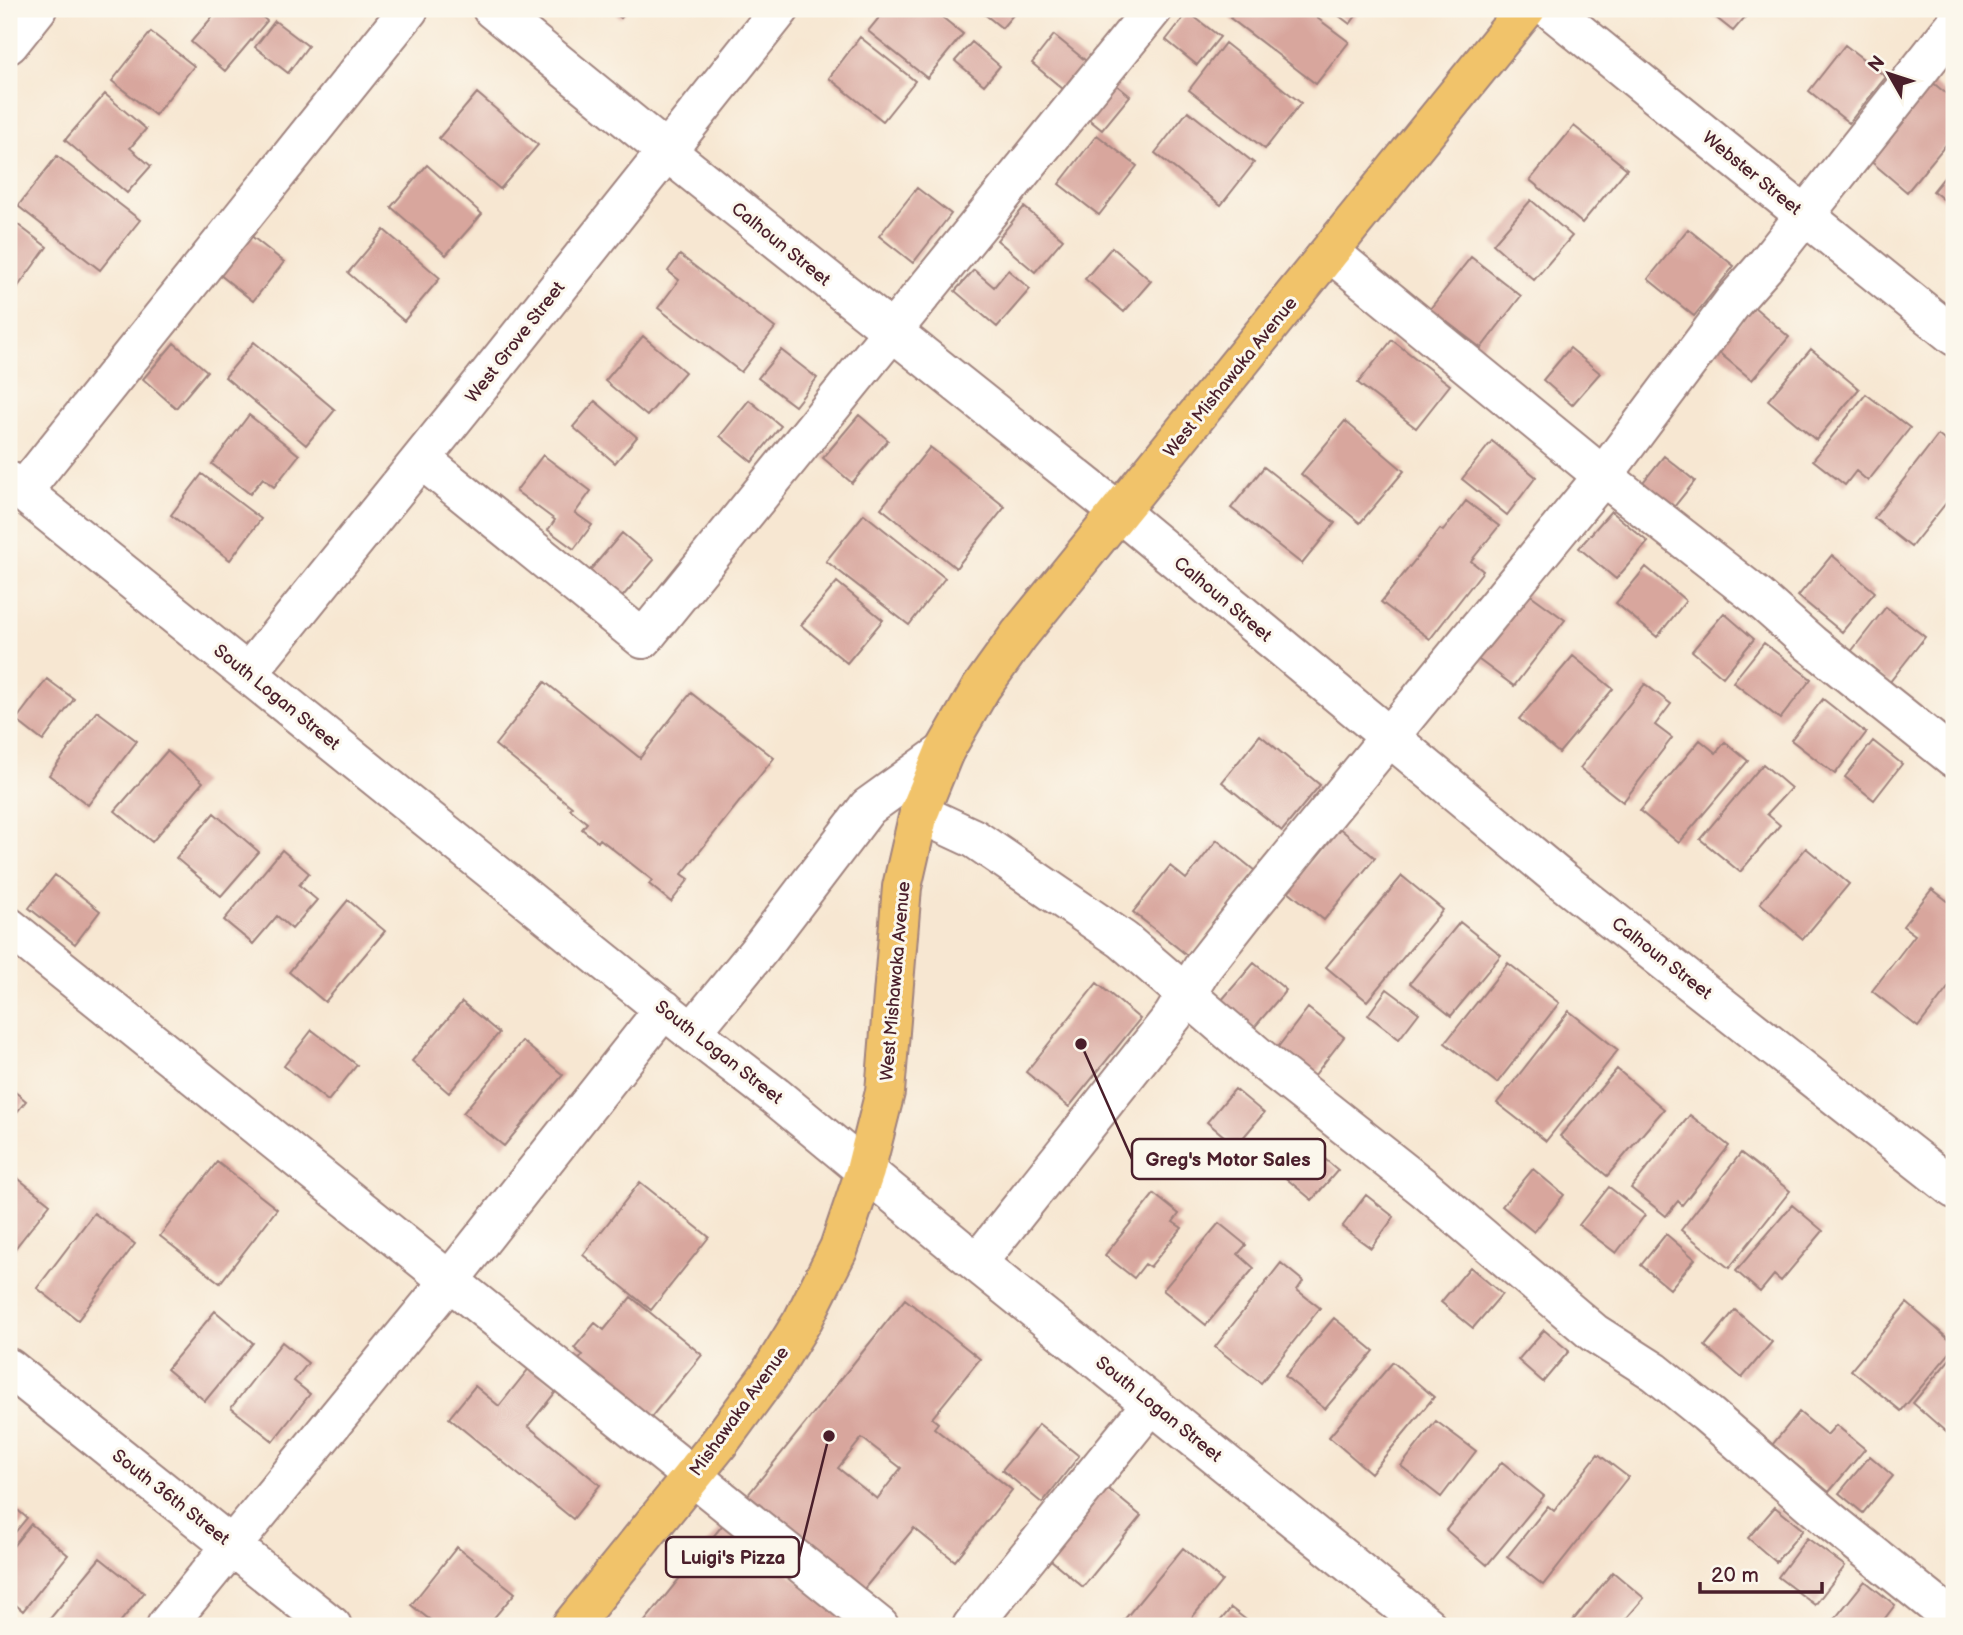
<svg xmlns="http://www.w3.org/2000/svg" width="1963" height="1635" viewBox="0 0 1963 1635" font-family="'Balsamiq Sans',sans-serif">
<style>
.building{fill:#d8a69d;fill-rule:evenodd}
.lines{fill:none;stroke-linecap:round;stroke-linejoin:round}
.minor-casing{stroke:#a0837e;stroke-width:42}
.major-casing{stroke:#a0837e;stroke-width:42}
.minor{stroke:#fff;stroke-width:38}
.major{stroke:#f1c36a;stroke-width:38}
.labels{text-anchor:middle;stroke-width:6;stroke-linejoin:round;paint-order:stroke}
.street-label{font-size:18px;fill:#4a1f2b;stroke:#fbf7ec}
.leader{fill:none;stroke:#4a1f2b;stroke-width:2.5}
.callout-dot{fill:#4a1f2b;stroke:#fbf7ec;stroke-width:2.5}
.callout{fill:#fbf7ec;stroke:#4a1f2b;stroke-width:2.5}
.callout-label{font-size:19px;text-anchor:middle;font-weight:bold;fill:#4a1f2b}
</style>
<rect width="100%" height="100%" fill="#fbf7ec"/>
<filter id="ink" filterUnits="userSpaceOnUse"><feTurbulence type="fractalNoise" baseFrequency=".0143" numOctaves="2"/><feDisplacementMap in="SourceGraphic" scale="14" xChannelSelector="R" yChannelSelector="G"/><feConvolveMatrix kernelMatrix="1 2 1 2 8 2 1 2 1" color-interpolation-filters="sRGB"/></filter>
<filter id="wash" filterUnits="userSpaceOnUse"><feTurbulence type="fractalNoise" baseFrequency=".00686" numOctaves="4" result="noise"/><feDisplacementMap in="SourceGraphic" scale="28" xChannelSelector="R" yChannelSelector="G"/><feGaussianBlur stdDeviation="1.57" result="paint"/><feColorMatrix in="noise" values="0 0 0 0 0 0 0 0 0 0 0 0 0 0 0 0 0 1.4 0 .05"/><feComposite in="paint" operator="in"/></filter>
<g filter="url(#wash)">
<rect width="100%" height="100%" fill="#f7e7d2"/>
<g id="blocks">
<!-- building -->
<path class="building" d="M219 9H253L267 21 225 71 191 42Z
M610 9H629L621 18Z
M886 9H932L963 34 927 78 868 31Z
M978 9H1018L1002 28Z
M1238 9H1305L1349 42 1316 84 1230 18Z
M1330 9H1361L1350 24Z
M1705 9H1752L1733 31Z
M1188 12 1220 37 1197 65 1166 40Z
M275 21 308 46 288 73 255 47Z
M151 32 194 66 155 115 112 81Z
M1054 35 1086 61 1063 89 1032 63Z
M860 37 915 81 883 121 829 78Z
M972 42 1000 66 984 85 955 61Z
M1225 43 1301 103 1265 149 1189 90Z
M1845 45 1886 77 1849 123 1809 91Z
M1109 79 1130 96 1102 130 1081 113Z
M1932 82 1954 100V135L1907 192 1868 159Z
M477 93 538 145 500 189 439 138Z
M105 94 146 129 130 148 151 166 127 193 65 140Z
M1188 111 1254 163 1221 205 1155 153Z
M1574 126 1627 169 1582 223 1530 180Z
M1097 135 1137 166 1099 215 1059 184Z
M57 156 140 220 100 270 18 206Z
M427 165 482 214 446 255 391 207Z
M1954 165V208L1933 191Z
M917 188 951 214 913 263 879 236Z
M1531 200 1572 236 1534 280 1493 244Z
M1024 207 1063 239 1035 272 997 240Z
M9 218 47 247 11 296 9 294Z
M1688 229 1734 266 1694 316 1648 279Z
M384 230 440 278 404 321 348 273Z
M245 231 284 262 253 301 214 270Z
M1112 247 1151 281 1124 312 1085 279Z
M680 255 775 328 741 372 658 308 679 280 668 271Z
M1471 257 1521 296 1481 348 1430 309Z
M974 270 994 287 1008 270 1030 289 997 327 955 291Z
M1753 306 1789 337 1752 380 1716 350Z
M643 336 685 372 647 416 605 381Z
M1392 340 1450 385 1416 428 1358 383Z
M254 342 335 410 306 445 225 377Z
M174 343 207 371 176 408 143 379Z
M1570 348 1600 373 1572 405 1543 380Z
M1811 349 1859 389 1816 440 1768 400Z
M781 350 817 378 795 406 758 378Z
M1866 394 1910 428 1868 481 1856 471 1845 485 1813 460Z
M749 400 781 426 752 462 720 436Z
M595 401 637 437 615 463 573 427Z
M249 415 299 455 274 487 263 478 250 494 212 464Z
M859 415 888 440 852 483 823 458Z
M1345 421 1404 471 1360 523 1301 474Z
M1938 435 1954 448V493L1911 547 1874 518Z
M1492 441 1536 477 1507 515 1462 479Z
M930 447 1005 507 956 568 881 508Z
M543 455 591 491 575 513 592 525 574 549 548 530 555 520 516 491Z
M1664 456 1695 481 1666 517 1635 492Z
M1264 467 1335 523 1302 564 1231 508Z
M202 474 261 519 230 560 171 515Z
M1466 501 1499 526 1471 561 1483 571 1430 639 1381 602 1440 529 1443 531Z
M1611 511 1648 542 1616 579 1579 548Z
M864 514 945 578 909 625 826 561Z
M622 533 654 560 617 603 585 576Z
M1832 555 1875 592 1842 632 1798 596Z
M1646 567 1686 601 1657 637 1616 603Z
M837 582 883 620 847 663 801 625Z
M1521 588 1565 620 1514 686 1471 654Z
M1886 607 1925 637 1889 683 1850 653Z
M1724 613 1754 639 1723 677 1692 651Z
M1764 643 1811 679 1780 719 1733 682Z
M1573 656 1613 689 1559 753 1519 719Z
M47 679 74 699 43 741 16 720Z
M545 682 640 758 691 693 774 758 682 874 689 879 671 902 649 884 652 880 600 839 598 842 582 829 587 823 570 809 572 807 495 745Z
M1645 684 1671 704 1655 725 1672 738 1623 802 1580 768Z
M1823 699 1866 733 1835 774 1791 740Z
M97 711 137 741 88 805 49 775Z
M1260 735 1320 785 1282 831 1222 782Z
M1700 740 1716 753 1725 742 1748 761 1679 843 1640 811Z
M1873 741 1902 764 1874 800 1845 777Z
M167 751 203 782 152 842 115 811Z
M1763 764 1791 788 1767 814 1780 825 1740 872 1700 839Z
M214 813 259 852 221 896 176 858Z
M1338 827 1375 858 1324 920 1287 890Z
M1217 840 1255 871 1188 956 1133 912 1170 866 1186 879Z
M1806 848 1849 884 1803 939 1760 903Z
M282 850 309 873 299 885 317 900 292 929 277 916 253 944 224 920Z
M55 875 100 911 75 944 29 908Z
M1402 876 1443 910 1367 1001 1326 967Z
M1932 889 1954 906V980L1918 1027 1872 991 1915 935 1903 926Z
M348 900 385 931 325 1002 289 972Z
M1460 922 1501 955 1451 1016 1410 983Z
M1254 963 1286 990 1253 1029 1221 1001Z
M1508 963 1559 1003 1497 1083 1445 1043Z
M1097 983 1140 1019 1069 1107 1026 1072Z
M1387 989 1419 1013 1399 1039 1368 1015Z
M462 1002 499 1033 449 1093 412 1061Z
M1308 1008 1344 1037 1311 1080 1275 1051Z
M1569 1011 1618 1050 1546 1141 1497 1103Z
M312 1030 357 1065 328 1101 284 1066Z
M522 1041 563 1075 504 1146 463 1113Z
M1617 1069 1664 1109 1607 1176 1560 1136Z
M9 1087 26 1101 9 1122Z
M1235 1089 1264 1113 1236 1146 1207 1122Z
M1690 1115 1729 1146 1682 1205 1678 1201 1666 1216 1631 1188Z
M1308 1145 1338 1170 1312 1200 1282 1175Z
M1741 1153 1790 1191 1729 1268 1681 1230Z
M217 1162 277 1209 220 1283 160 1236Z
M1533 1169 1564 1195 1534 1232 1502 1206Z
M10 1172 50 1204 9 1256V1174Z
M640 1182 709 1237 651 1310 583 1255Z
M1609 1187 1645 1215 1616 1253 1579 1225Z
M1154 1194 1179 1214 1173 1222 1182 1228 1150 1267 1145 1264 1134 1278 1105 1255Z
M1366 1195 1394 1217 1371 1248 1342 1227Z
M1792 1205 1823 1231 1781 1281 1774 1275 1760 1292 1736 1271Z
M94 1213 135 1244 78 1320 37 1288Z
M1219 1223 1246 1245 1238 1254 1254 1268 1206 1325 1163 1290Z
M1666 1234 1695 1259 1670 1289 1641 1265Z
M1281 1263 1303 1281 1297 1290 1320 1308 1261 1383 1215 1347Z
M1470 1267 1502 1294 1473 1328 1441 1302Z
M631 1297 702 1355 648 1421 576 1363 583 1355 574 1348 595 1323 604 1330Z
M905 1299 980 1359 932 1418 938 1423 934 1428 1012 1490 955 1561 914 1528 859 1595 743 1501ZM862 1438 901 1468 877 1499 838 1468Z
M1907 1303 1954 1344V1348L1901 1411 1851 1370Z
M1735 1310 1772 1342 1742 1378 1705 1346Z
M215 1311 253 1343 205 1401 167 1369Z
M1334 1318 1374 1351 1325 1409 1285 1376Z
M1544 1330 1569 1351 1543 1382 1518 1360Z
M282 1342 308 1363 294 1381 310 1394 273 1441 231 1408Z
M1954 1354V1439L1913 1403Z
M1393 1362 1434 1397 1371 1473 1329 1437Z
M531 1366 559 1388 528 1426 600 1485 573 1519 449 1418 475 1386 499 1406Z
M1799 1412 1827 1435 1836 1425 1865 1449 1829 1492 1772 1445Z
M1436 1421 1476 1451 1441 1497 1401 1466Z
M1039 1424 1079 1456 1042 1503 1002 1470Z
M1598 1454 1628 1477 1543 1585 1507 1557 1548 1506 1554 1511Z
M1870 1456 1893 1476 1863 1513 1839 1493Z
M1502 1462 1544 1496 1487 1565 1446 1530Z
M1101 1483 1141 1516 1083 1587 1044 1554Z
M9 1503 27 1518 9 1540Z
M1775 1507 1803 1530 1776 1562 1748 1538Z
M725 1522 854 1626H641Z
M31 1524 68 1555 23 1611 9 1599V1551Z
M1807 1538 1845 1566 1815 1605 1778 1577Z
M457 1547 515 1593 487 1626H438L411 1605Z
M1183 1548 1222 1581 1185 1626H1119Z
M100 1558 144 1593 117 1626H44Z
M1613 1572 1644 1598 1620 1626H1575L1571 1623Z
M1865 1581 1895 1605 1879 1626H1829Z
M1231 1608 1254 1626H1216Z"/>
</g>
</g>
<g filter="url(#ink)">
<use href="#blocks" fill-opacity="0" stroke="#a0837e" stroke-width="2"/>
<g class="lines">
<!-- minor casing -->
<g class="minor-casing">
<path id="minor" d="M492 9 666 151 1119 512 1564 882 1954 1189
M1550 9 1954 336
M9 44 37 9
M1331 253 1603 476 1758 597 1811 644 1954 758
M421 459 643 639 1153 9
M9 481 692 1032 775 1096 977 1263 1427 1626
M22 492 409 9
M248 673 463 407 780 9
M919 813 975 839 1123 940 1267 1064 1424 1188 1594 1333 1655 1372 1707 1414 1833 1523 1954 1620
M9 927 879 1626
M692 1032 760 949 868 807 944 752
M977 1263 1173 1016 1203 967 1250 907 1603 476 1733 302 1764 267 1954 26
M9 1368 332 1626
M166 1626 449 1281 664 1009
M972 1626 1152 1403"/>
</g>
<!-- major casing -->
<g class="major-casing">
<path id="major" d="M571 1626 719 1443 769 1375 803 1320 839 1248 865 1171 885 1092 902 887 919 813 944 752 981 688 1019 635 1526 9"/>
</g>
<!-- minor -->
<use href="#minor" class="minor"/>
<!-- major -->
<use href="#major" class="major"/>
</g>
</g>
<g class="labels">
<!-- street labels -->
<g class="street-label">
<text transform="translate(1752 173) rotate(39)" y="6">Webster Street</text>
<text transform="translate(781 244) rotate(39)" y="6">Calhoun Street</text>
<text transform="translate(515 342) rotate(-52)" y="6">West Grove Street</text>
<text transform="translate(1230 377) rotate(-51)" y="6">West Mishawaka Avenue</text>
<text transform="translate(1223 599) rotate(40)" y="6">Calhoun Street</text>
<text transform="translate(277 697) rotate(39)" y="6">South Logan Street</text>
<text transform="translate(1662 958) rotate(38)" y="6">Calhoun Street</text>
<text transform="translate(895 981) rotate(-85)" y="6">West Mishawaka Avenue</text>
<text transform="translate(719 1052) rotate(38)" y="6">South Logan Street</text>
<text transform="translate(1159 1409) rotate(39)" y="6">South Logan Street</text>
<text transform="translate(739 1411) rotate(-54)" y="6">Mishawaka Avenue</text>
<text transform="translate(171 1497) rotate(38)" y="6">South 36th Street</text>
</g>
</g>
<!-- callouts -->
<path class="leader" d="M1081 1044L1132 1159M829 1436L799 1557"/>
<g class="callout-dot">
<circle cx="1081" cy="1044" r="7"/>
<circle cx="829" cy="1436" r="7"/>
</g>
<g class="callout">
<rect x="1132" y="1139" width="193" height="40" rx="7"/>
<rect x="666" y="1537" width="133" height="40" rx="7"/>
</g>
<g class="callout-label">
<text x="1228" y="1166">Greg's Motor Sales</text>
<text x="733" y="1564">Luigi's Pizza</text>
</g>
<!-- margin -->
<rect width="1963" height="1635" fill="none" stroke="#fbf7ec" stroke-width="35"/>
<!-- north arrow -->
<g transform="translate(1889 74) rotate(309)" stroke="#fbf7ec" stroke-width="5" paint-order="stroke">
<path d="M0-5L12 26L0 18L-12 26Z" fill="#4a1f2b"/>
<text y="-10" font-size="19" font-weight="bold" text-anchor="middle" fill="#4a1f2b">N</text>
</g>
<!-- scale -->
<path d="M1700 1582v10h122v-10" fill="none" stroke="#4a1f2b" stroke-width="3.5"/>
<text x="1711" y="1582" font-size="21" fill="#4a1f2b" stroke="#fbf7ec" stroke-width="5" paint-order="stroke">20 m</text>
</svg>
